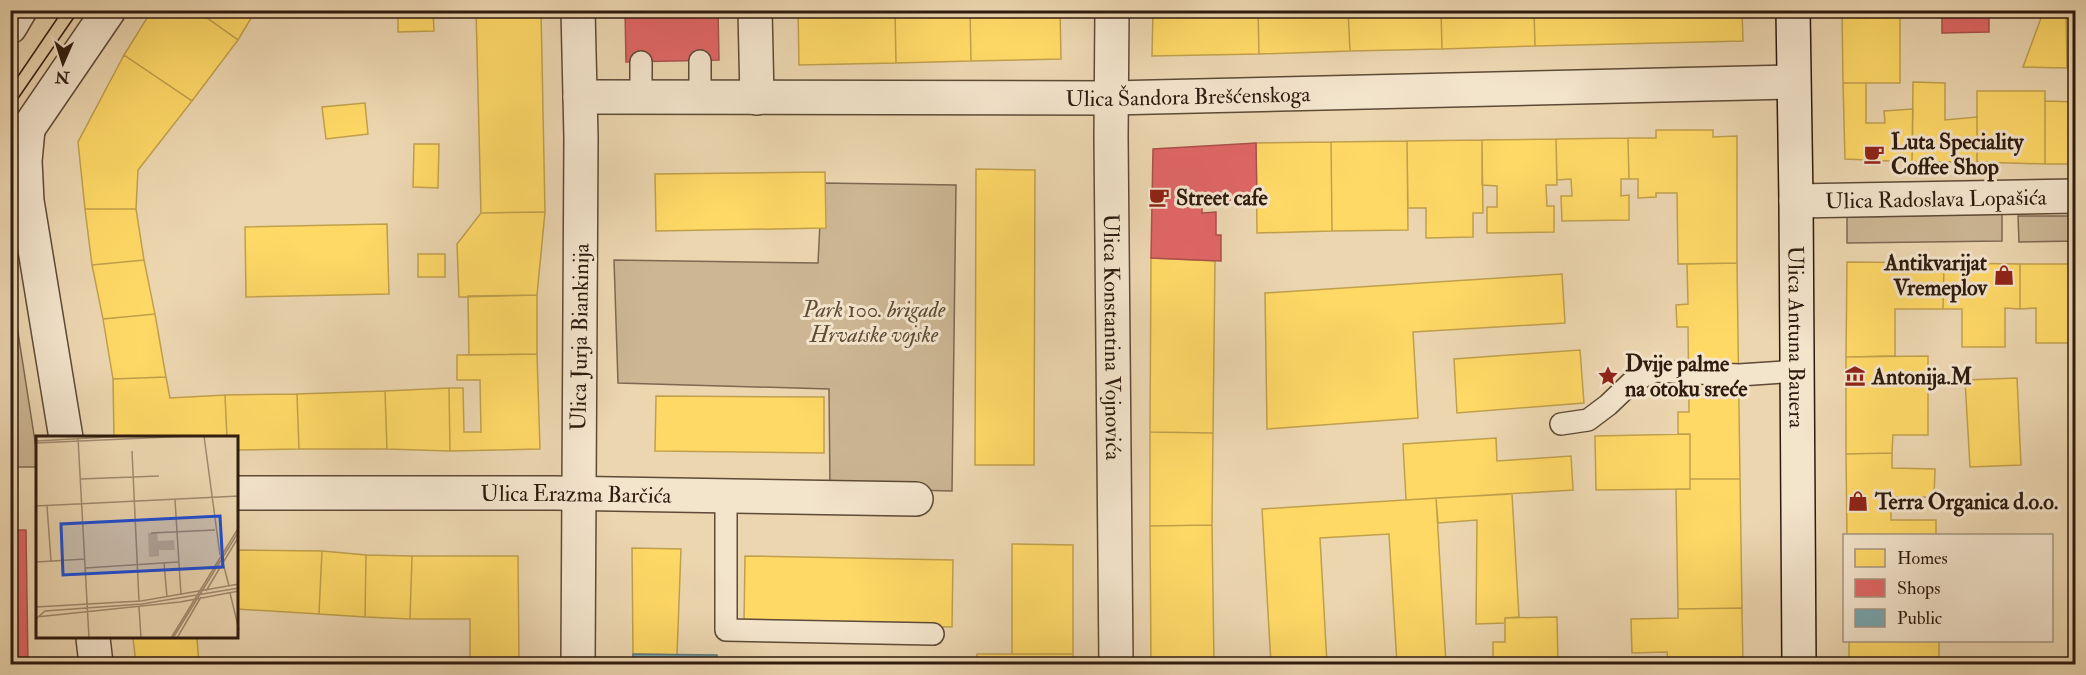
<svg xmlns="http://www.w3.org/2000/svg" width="2086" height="675" viewBox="0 0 2086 675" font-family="'IM FELL Double Pica',serif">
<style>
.green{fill:#ccb694;stroke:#7e6851;stroke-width:1.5}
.homes{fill:#ffd966;stroke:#c1a04c;stroke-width:1.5}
.shops{fill:#e06666;stroke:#ab504c;stroke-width:1.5}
.public{fill:#76a5af;stroke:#617c7f;stroke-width:1.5}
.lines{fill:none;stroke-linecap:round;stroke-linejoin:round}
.service-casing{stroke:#5e4a36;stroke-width:24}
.minor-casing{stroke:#5e4a36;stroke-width:36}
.tertiary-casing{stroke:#5e4a36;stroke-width:36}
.secondary-casing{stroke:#2f1b0e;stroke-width:36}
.service{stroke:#f3e4cc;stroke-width:21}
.minor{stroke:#f3e4cc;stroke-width:33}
.tertiary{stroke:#f3e4cc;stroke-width:33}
.secondary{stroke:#f3e4cc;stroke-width:33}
.tram{stroke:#2f1b0e;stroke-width:1.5}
.labels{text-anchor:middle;stroke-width:6;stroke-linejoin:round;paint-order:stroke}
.street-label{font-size:22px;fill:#2f1b0e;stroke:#f3e4cc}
.poi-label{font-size:22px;font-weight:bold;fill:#2f1b0e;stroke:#f3e4cc;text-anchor:start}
.park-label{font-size:22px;font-style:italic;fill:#5e4a36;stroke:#f3e4cc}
.inset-road{fill:none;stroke:#a08b6f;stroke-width:1.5}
.view{fill:#1d4ed8;fill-opacity:0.15;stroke:#1d4ed8;stroke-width:3}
.inset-edge{fill:none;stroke:#2f1b0e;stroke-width:3}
</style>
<rect width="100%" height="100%" fill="#ecd6b0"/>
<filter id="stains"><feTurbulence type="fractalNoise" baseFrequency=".00333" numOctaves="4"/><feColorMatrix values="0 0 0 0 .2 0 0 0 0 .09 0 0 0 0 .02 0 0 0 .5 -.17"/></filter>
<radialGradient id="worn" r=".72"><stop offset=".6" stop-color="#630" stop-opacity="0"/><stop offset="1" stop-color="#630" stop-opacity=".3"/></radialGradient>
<!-- green -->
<path class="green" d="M822 183 956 185 952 491 830 488 829 389 618 383 614 260 818 263Z
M2002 214V241L1847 243V217Z
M2018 216H2075V241L2019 242Z
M11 312 16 320 37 454V465L35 467H11Z"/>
<!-- homes -->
<path class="homes" d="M152 10H196L238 40 192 101 124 55Z
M196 10H256L238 40Z
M398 10H433L434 31 398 32Z
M476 10H541L545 212 481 213Z
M798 10 895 11 896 63 799 65Z
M970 10 971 61 896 63 895 11Z
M970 10H1060L1061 59 971 61Z
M1153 10H1258L1259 54 1152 56Z
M1258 10H1348L1350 51 1259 54Z
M1348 10H1441L1442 49 1350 51Z
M1441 10H1534L1535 46 1442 49Z
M1534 10H1742L1743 41 1535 46Z
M1842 10H1900V83H1843Z
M2044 10H2066L2067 68 2023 67Z
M2066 10H2076V41H2067Z
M124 55 192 101 138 170 136 209H85L78 142Z
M1913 82 1945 83V120L1977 117V162H1912Z
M1843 83H1866V123H1885L1884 111 1913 109 1912 162 1845 159Z
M1977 91H2045V164L1977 162Z
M2045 101 2076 102V164H2045Z
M365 103 368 134 326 139 322 107Z
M1656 130H1713V137L1737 136V263L1678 264 1677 193H1656V197L1638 198V179H1629L1628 138H1656Z
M1628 138 1629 179H1621V196L1629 195V220L1562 221 1561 196H1572L1571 179 1557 180 1556 139Z
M1556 139 1557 185H1546L1547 206H1554V232L1487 233V207H1497V186L1482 185V140Z
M1482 140 1483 213H1473V237L1426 238V208H1408L1407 141Z
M1407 141 1408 230 1332 231 1331 142Z
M1331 142 1332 231 1257 233 1256 143Z
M414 144H439L438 188 413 187Z
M976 169 1035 170 1034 465H975Z
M825 172 826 228 656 231 655 174Z
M85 209H136L144 260 92 265Z
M545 212 537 295 459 297 457 244 481 213Z
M387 224 389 294 246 297 245 227Z
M418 254H445V277H418Z
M1151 258 1215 261 1213 433 1150 432Z
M144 260 155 314 103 319 92 265Z
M1847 262 1944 263 1943 309H1895V356L1846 357Z
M1737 263 1740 479H1690V434H1678V412H1689L1688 327H1677L1676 305 1688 304 1687 264Z
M1944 263 2020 264V309L2005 308V347H1962V309H1943Z
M2020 264H2076V343H2036V308L2020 309Z
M1562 274 1565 323 1413 332 1418 418 1267 429 1265 293Z
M537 295V354L469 355 468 296Z
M155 314 166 377 113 379 103 319Z
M1580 350 1584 403 1457 413 1454 359Z
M537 354 540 449 450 451 449 388H463L464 432H481L480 380H457V355Z
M1928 356V435H1893L1892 453 1846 454V357Z
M166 377 170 398 225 395 227 438H114L113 379Z
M2017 378 2021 465 1970 467 1965 380Z
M449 388 450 451 387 449 385 391Z
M385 391 387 449H299L297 394Z
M297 394 299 449 237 450V438H227L225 395Z
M656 396 824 397V453L655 451Z
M1150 432 1213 433 1212 525 1150 526Z
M1690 434V489L1596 490 1595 436Z
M1496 438 1497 461 1571 456 1573 490 1406 500 1403 444Z
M1892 453V468L1935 469 1934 497H1891V520H1936V536H1847L1846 454Z
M1690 479H1740L1742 608 1678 609 1676 489H1690Z
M1512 494 1519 617 1505 618V623L1476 624 1477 520 1438 523 1436 498Z
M1436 498 1446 664H1397L1389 534 1320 538 1327 664H1271L1262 509Z
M1212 525 1214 664H1151L1150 526Z
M1012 544 1073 545V654H1012Z
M632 548 681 549 677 655 633 654Z
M237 550 322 551 319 614 237 609Z
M322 551 366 555 365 617 319 614Z
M366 555 412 556 410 619 365 617Z
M412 556H518L519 659 470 660V619H410Z
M745 556 953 560 952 627 744 623Z
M1742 608 1743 664H1668L1667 652 1632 653 1631 619 1678 618V609Z
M1557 617 1558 664H1493V642H1505V618Z
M133 638H197L199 664H136Z
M1849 640H1939V660H1901V664H1849Z
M977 654H1073V664H977Z
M519 659V664H471L470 660Z"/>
<!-- shops -->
<path class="shops" d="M625 10H718L719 60 626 62Z
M1942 10H1989V32L1942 33Z
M1256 143 1257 200 1202 201V213L1216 212V235H1221V261L1151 258 1153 149Z
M10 530H26L28 664H10Z"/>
<!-- public -->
<path class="public" d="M633 654 717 655V664H632Z"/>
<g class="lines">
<!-- service casing -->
<g class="service-casing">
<path id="service" d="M700 61V98
M641 98V62
M1561 424 1588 420 1608 405 1632 382 1654 371 1739 375 1797 371
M726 496V630L933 634"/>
</g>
<!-- minor casing -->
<g class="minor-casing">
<g id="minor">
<path d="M578 10 581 138 578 664"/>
<path d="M755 10 757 98"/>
<path id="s1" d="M1112 10 1111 137 1116 664"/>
<path id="s2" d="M580 97 1111 98 1793 82"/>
<path d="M28 129 25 161 27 201 66 438"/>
<path id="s3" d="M1796 201 2076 196"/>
<path id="s4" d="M237 493H555L916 499"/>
<path d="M93 638 96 664"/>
</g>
</g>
<!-- tertiary casing -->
<g class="tertiary-casing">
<path id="tertiary" d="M10 27 20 10
M10 155 109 10"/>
</g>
<!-- secondary casing -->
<g class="secondary-casing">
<g id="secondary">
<path id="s5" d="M1793 10 1796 201 1799 664"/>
</g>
</g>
<!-- service -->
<use href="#service" class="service"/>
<!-- minor -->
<use href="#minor" class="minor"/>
<!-- tertiary -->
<use href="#tertiary" class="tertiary"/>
<!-- secondary -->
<use href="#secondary" class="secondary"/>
<!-- tram -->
<path class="tram" d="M10 88 63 10
M10 110 79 10"/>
</g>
<!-- icons -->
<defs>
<g id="cafe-bare" transform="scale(1.62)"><path d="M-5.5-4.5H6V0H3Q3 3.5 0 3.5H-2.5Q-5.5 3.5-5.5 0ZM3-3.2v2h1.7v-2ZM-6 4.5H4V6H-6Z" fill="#8f2418" stroke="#f3e4cc" stroke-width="2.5" paint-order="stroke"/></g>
<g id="shop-bare" transform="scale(1.62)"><path d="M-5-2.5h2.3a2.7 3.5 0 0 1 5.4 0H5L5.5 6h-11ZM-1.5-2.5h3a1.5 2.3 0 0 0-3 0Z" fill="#8f2418" stroke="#f3e4cc" stroke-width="2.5" paint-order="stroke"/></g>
<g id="sight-bare" transform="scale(1.62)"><path d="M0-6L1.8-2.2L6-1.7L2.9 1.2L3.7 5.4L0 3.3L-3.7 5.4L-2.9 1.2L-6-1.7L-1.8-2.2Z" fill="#8f2418" stroke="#f3e4cc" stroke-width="2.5" paint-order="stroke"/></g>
<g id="museum-bare" transform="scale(1.62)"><path d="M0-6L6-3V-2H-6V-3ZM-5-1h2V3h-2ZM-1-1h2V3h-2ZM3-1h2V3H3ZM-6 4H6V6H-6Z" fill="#8f2418" stroke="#f3e4cc" stroke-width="2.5" paint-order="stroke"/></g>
</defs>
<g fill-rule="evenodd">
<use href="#cafe-bare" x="1874" y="154"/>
<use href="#cafe-bare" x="1159" y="197"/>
<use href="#shop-bare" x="2004" y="275"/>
<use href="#sight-bare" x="1608" y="376"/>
<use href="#museum-bare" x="1855" y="376"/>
<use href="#shop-bare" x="1858" y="501"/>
</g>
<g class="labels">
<!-- street labels -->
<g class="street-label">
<text dy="8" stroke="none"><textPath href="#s2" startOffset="608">Ulica Šandora Brešćenskoga</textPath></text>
<text dy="8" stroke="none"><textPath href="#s3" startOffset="140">Ulica Radoslava Lopašića</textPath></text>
<text transform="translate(579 337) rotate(-89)" y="8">Ulica Jurja Biankinija</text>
<text dy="8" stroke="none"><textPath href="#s1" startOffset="327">Ulica Konstantina Vojnovića</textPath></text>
<text dy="8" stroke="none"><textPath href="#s5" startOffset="327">Ulica Antuna Bauera</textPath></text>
<text dy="8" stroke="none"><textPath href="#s4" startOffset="339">Ulica Erazma Barčića</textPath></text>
</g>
<!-- poi labels -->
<g class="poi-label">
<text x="1891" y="149">Luta Speciality<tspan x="1891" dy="25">Coffee Shop</tspan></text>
<text x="1176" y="205">Street cafe</text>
<text x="1987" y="270" text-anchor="end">Antikvarijat<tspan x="1987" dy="25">Vremeplov</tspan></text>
<text x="1625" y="371">Dvije palme<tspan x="1625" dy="25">na otoku sreće</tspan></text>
<text x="1872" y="384">Antonija.M</text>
<text x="1875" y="509">Terra Organica d.o.o.</text>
</g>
<!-- park labels -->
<g class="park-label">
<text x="874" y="317">Park 100. brigade<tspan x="874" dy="25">Hrvatske vojske</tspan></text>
</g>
</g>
<!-- overview -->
<g transform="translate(36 436)">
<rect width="202" height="202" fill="#ecd6b0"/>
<path d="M112 97H121L122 105 138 104 139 114H123V120L113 121Z" fill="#ccb694"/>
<path class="inset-road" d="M168 0 184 119M42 2 53 202M0 5 91 0M0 7 154 0M96 15 103 165M44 43 123 40M139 64 145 159M0 70 203 60M11 70 15 125M115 97 179 94M0 126 49 123M128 127 131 161M187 127 193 150M49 132 142 126M170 155 203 100M194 157 203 194M0 171 105 165 203 148M103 171 105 202M0 181 144 166 203 155M0 183 9 175 106 168 203 152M135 202 203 91M137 202 203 95M141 202 165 161"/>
<path class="view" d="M184 80 187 131 27 139 25 88Z"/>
<rect width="202" height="202" class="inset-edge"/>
</g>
<!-- margin -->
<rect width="2086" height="675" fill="none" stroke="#ecd6b0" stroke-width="36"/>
<rect x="12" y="12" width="2062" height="651" fill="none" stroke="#2f1b0e" stroke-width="3"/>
<rect x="18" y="18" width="2050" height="639" fill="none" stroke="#2f1b0e" stroke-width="1.5"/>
<!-- legend -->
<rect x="1843" y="534" width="210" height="108" fill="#f3e4cc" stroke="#a59480" stroke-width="1.5"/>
<rect x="1855" y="549" width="30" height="18" fill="#ffd966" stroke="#a59480" stroke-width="1.5"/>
<text x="1897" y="564" font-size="18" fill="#2f1b0e">Homes</text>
<rect x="1855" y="579" width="30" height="18" fill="#e06666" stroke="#a59480" stroke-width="1.5"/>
<text x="1897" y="594" font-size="18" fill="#2f1b0e">Shops</text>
<rect x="1855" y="609" width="30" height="18" fill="#76a5af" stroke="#a59480" stroke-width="1.5"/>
<text x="1897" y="624" font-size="18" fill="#2f1b0e">Public</text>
<!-- north arrow -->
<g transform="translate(63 63) rotate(183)" stroke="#f3e4cc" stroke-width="4.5" paint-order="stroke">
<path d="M0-4.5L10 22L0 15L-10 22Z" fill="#2f1b0e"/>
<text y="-9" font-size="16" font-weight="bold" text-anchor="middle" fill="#2f1b0e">N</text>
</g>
<rect width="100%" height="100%" filter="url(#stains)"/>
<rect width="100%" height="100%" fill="url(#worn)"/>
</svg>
